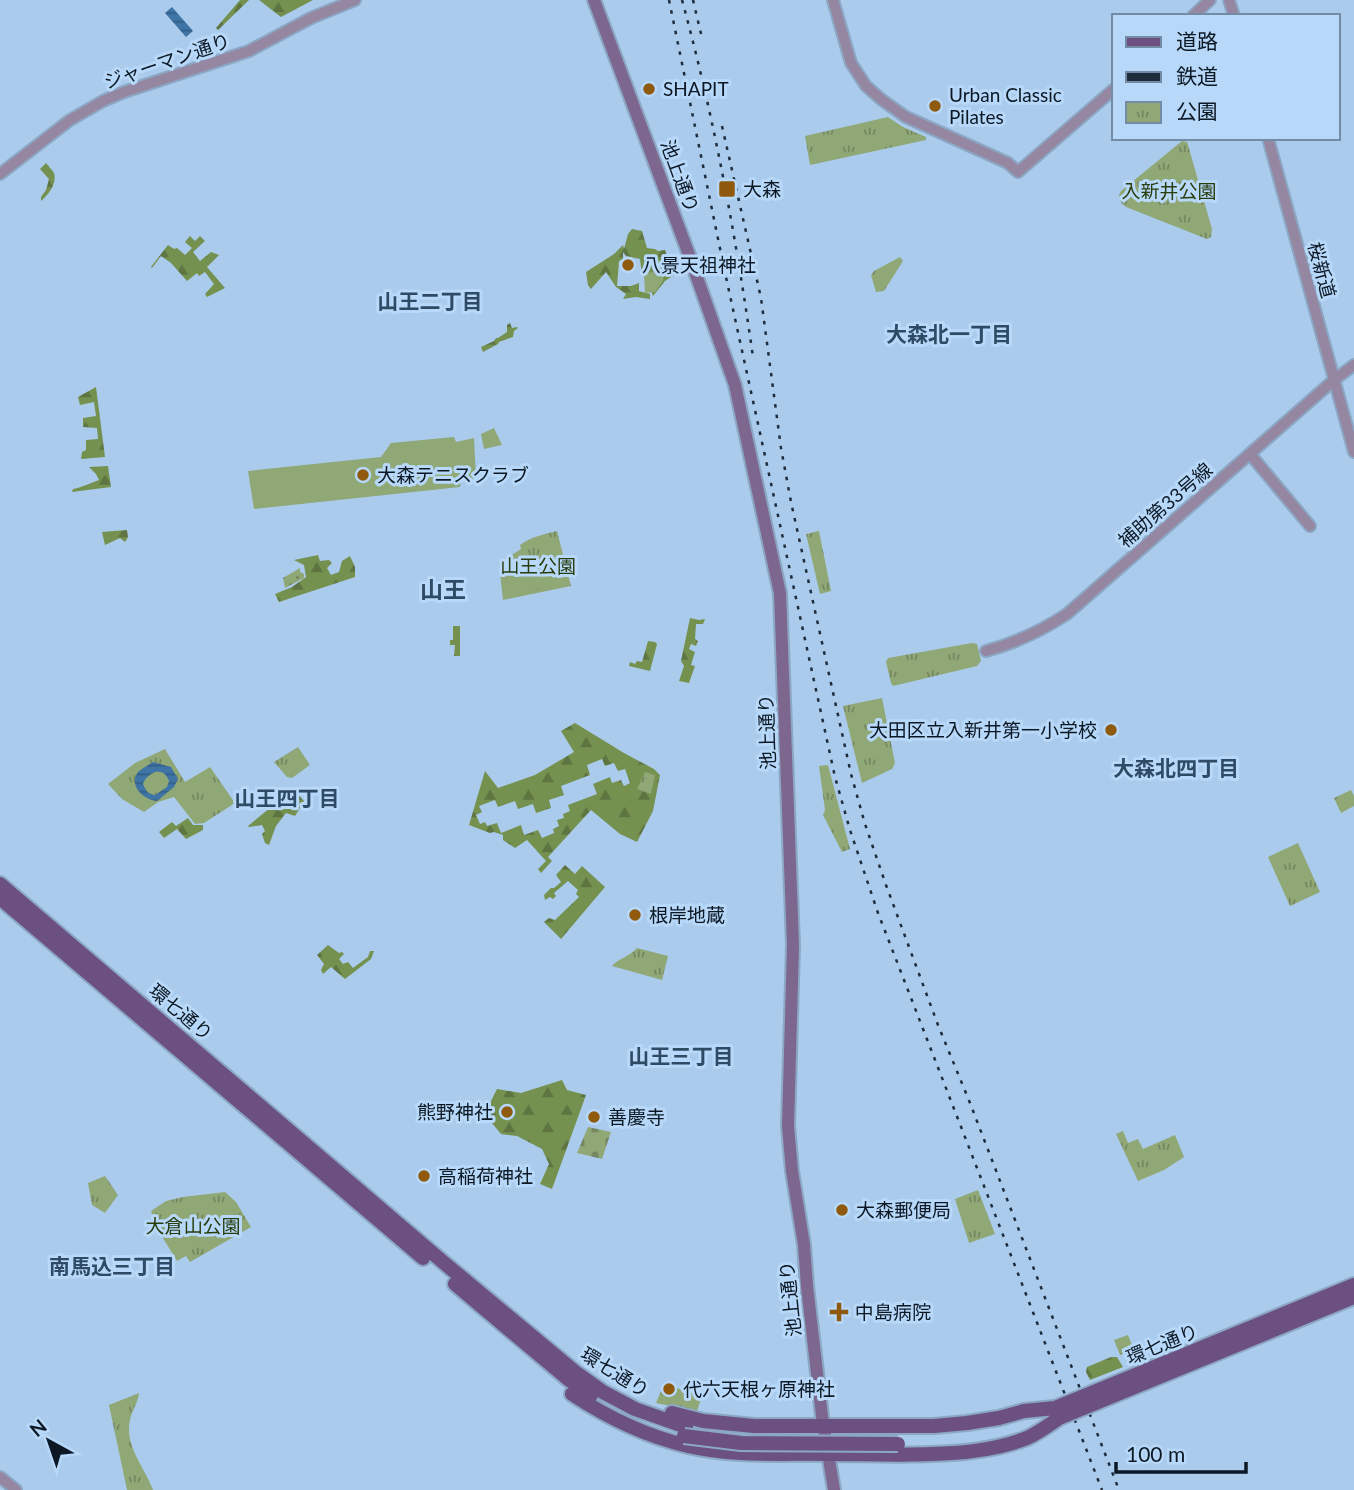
<svg xmlns="http://www.w3.org/2000/svg" width="1354" height="1490" viewBox="0 0 1354 1490" font-family="Lato,'Noto Sans JP',sans-serif">
<style>
.grass{fill:url(#grass-dots)}
.forest{fill:url(#forest-firs);fill-rule:evenodd}
.cemetery{fill:url(#cemetery-stones)}
.park{fill:url(#park-tufts)}
.pitch{fill:#90a776}
.water{fill:url(#water-rules);fill-rule:evenodd}
.lines{fill:none;stroke-linecap:round;stroke-linejoin:round}
.tertiary-casing{stroke:#8ba7c4;stroke-width:14}
.secondary-casing{stroke:#8ba7c4;stroke-width:16}
.primary-casing{stroke:#8ba7c4;stroke-width:18}
.tertiary{stroke:#9587a2;stroke-width:10}
.secondary{stroke:#7d678f;stroke-width:12}
.primary{stroke:#6b5081;stroke-width:14}
.rail{stroke:#1e2c3b;stroke-width:2.5;stroke-dasharray:3.5 7;stroke-linecap:butt}
.primary-bridge-casing{stroke:#8ba7c4;stroke-width:18;stroke-linecap:butt}
.primary-bridge{stroke:#6b5081;stroke-width:14}
.poi-dot{fill:#8f5a0d;stroke:#b7d8f9;stroke-width:2.5}
.labels{text-anchor:middle;stroke-width:6;stroke-linejoin:round;paint-order:stroke}
.street-label{font-size:19px;fill:#0c1824;stroke:#b7d8f9}
.poi-label{font-size:19px;fill:#0c1824;stroke:#b7d8f9;text-anchor:start}
.park-label{font-size:19px;fill:#293c0b;stroke:#b7d8f9}
.neighbourhood-label{font-size:21px;font-weight:bold;fill:#2e4a65;stroke:#b7d8f9}
.quarter-label{font-size:23px;font-weight:bold;fill:#2e4a65;stroke:#b7d8f9}
</style>
<defs>
<pattern id="grass-dots" width="8" height="8" patternUnits="userSpaceOnUse" patternTransform="scale(1.75)"><rect width="8" height="8" fill="#90a776"/><path d="M2 2h.1M6 6h.1" fill="none" stroke="#748761" stroke-width="1.8" stroke-linecap="round"/></pattern>
<pattern id="forest-firs" width="22" height="20" patternUnits="userSpaceOnUse" patternTransform="scale(1.75)"><rect width="22" height="20" fill="#74914f"/><path d="M5 1l3.5 6h-7zM16 11l3.5 6h-7z" fill="#5e7541"/></pattern>
<pattern id="cemetery-stones" width="16" height="16" patternUnits="userSpaceOnUse" patternTransform="scale(1.75)"><rect width="16" height="16" fill="#90a776"/><path d="M2 7V4a2 2 0 0 1 4 0v3zM10 15v-3a2 2 0 0 1 4 0v3z" fill="#748761"/></pattern>
<pattern id="park-tufts" width="24" height="20" patternUnits="userSpaceOnUse" patternTransform="scale(1.75)"><rect width="24" height="20" fill="#90a776"/><path d="M3 7l-1-3M5 7V3M7 7l1-3M15 17l-1-3M17 17v-4M19 17l1-3" fill="none" stroke="#748761"/></pattern>
<pattern id="water-rules" width="6" height="5" patternUnits="userSpaceOnUse" patternTransform="scale(1.75)"><rect width="6" height="5" fill="#3e74a6"/><path d="M0 2.5h6" fill="none" stroke="#325e87"/></pattern>
</defs>
<rect width="100%" height="100%" fill="#abcbec"/>
<!-- grass -->
<path class="grass" d="M300 568V572L304 574V578L285 588 283 578Z"/>
<!-- forest -->
<path class="forest" d="M240 0H249L218 30 216 28Z
M259 0H313L281 17Z
M46 163C47 164 53 171 54 173 57 184 49 194 41 201V197L46 190 49 179 40 169Z
M632 229 642 231 647 248 655 249 658 251 665 250 674 275 665 281 653 296 649 285 642 274 640 259 626 256 623 252V259L619 261 617 286H631L639 283V291L650 294V299L636 297 623 299 626 294 616 287 606 272 591 289 588 285 586 272 614 254 623 245 624 249 628 234Z
M190 236 195 241 200 236 205 241 193 252 200 261 211 252 219 255 207 267 225 288 207 297 205 294 214 284 205 272 199 276 197 273 187 281 171 263 161 256 152 268 151 267 168 245 174 249 177 248 185 255 192 248 185 242Z
M510 323 512 328 517 327 518 328 514 331 513 337 499 342 498 344 483 352 481 347 494 341 496 338H498L507 332V325Z
M96 387 105 457 81 459 82 452 86 450V440L98 439 97 428 83 427V418L96 416 94 402 80 405 78 397Z
M108 466 111 487 72 492 73 489C83 487 90 483 99 480L96 474 89 467Z
M127 530 128 537 125 542 120 538 105 545 102 532Z
M318 555 320 561 329 560 332 563 327 568 331 575 339 572 342 561 350 556 355 567V577L279 602 275 594 292 587 306 577 304 565 294 560Z
M690 618 699 620 705 619 703 624H696L695 639 698 641 696 646 691 644 689 649 695 652 691 665 695 666 689 683 679 681 684 666 681 661Z
M453 626H460V656H454L455 645H450V640H453Z
M648 641 655 642 657 644 650 671 629 666 630 662 635 664 637 661 642 662Z
M575 723 624 753 654 769 660 775 653 811 637 842 620 834 591 810 548 857 552 861 541 873 538 869 546 861 527 840 515 848 503 840V835L494 832 490 833 469 825 485 771 498 788 535 775 574 752 561 731ZM602 759 605 766 614 763 618 771 625 769 630 783 624 786 621 780 612 783 610 777 593 784 597 794 568 805 570 811 563 814 564 818 557 820 559 826 553 829 554 833 542 838 538 830 524 835 521 825 501 833 497 823 487 826 485 822 480 824 476 815 482 812 479 806 495 800 498 807 515 801 518 809 533 804 536 813 551 808 549 800 564 795 561 786 590 775 587 765Z
M293 789 304 801 295 816 286 813 276 826 269 845 265 843 262 834 265 831 262 825 249 827 248 826Z
M188 818 193 825H203V830L186 839 177 829 164 838 159 832 172 822 176 826Z
M565 865 575 874 582 866 605 887 561 939 544 922 549 918 555 920 579 897 576 894 578 890 568 881 554 893 556 896 553 899 550 897 545 900 544 895 551 888H554L561 882 556 875Z
M328 945 339 953 342 952 344 954 339 959 343 964 348 962 353 968 368 957 370 951H374L371 959 345 979 331 967 323 974 321 970 324 964 317 955Z
M562 1080 567 1090 586 1095 552 1189 540 1184 549 1164 542 1149 517 1136 501 1134 482 1111 489 1105 497 1089 521 1093Z
M1111 1357H1117L1123 1367 1090 1380 1086 1372 1087 1367Z"/>
<!-- cemetery -->
<path class="cemetery" d="M588 1127 611 1132 602 1159 577 1153Z"/>
<!-- park -->
<path class="park" d="M888 117 903 127 926 137V140L810 165 805 136Z
M1182 141 1187 142 1188 145 1212 229 1211 237 1207 239 1126 207C1120 203 1117 197 1121 191Z
M900 257 903 261 884 291 876 292 871 275 874 271Z
M664 271 663 281 655 292 645 293 644 273Z
M557 531 571 586 503 600 499 563 521 549 520 545C531 537 544 534 557 531Z
M819 531 831 591 820 594 806 534Z
M972 643 977 644 981 661 977 666 893 686 891 683 886 662 888 658Z
M882 698 895 763 892 769 862 783 843 706Z
M298 747 310 765 292 778 287 777 274 762Z
M165 749 185 782 210 767 235 803 204 823 195 824 174 797 158 802 144 812 122 799 108 784 135 763Z
M828 765 850 849 842 852 823 815 825 810 819 766Z
M645 772 655 775 651 794 637 789Z
M1351 790 1354 796V806L1341 813 1334 798Z
M1298 843 1320 892 1290 906 1268 857Z
M637 948 668 956 662 980 612 966C619 958 629 957 637 948Z
M1123 1131 1128 1143 1138 1139 1143 1149 1175 1135 1184 1157 1164 1170 1138 1181 1116 1134Z
M105 1176 118 1195 105 1213 92 1205 88 1183Z
M978 1190 995 1234 969 1243 955 1199Z
M225 1192 236 1202 251 1227 190 1262 186 1256 177 1261 158 1230 151 1211 166 1201 183 1197Z
M1128 1335 1134 1350 1120 1355 1114 1340Z
M664 1384 702 1396 697 1411 656 1403Z
M139 1393C138 1403 132 1410 130 1420 124 1446 145 1468 153 1490H127L109 1405Z"/>
<!-- pitch -->
<path class="pitch" d="M494 428 502 445 484 449 481 434Z
M454 437 456 442 474 438 476 478 461 480 460 487 254 509 248 471 381 457 391 443Z
M544 553 552 586 509 595 505 567 521 558Z"/>
<!-- water -->
<path class="water" d="M172 7 193 31 186 37 165 13Z
M153 762 171 767 178 779 174 787 157 801C144 800 128 786 138 772 142 768 149 765 153 762ZM155 772C163 771 166 774 169 781L167 787 155 795C148 794 146 791 143 784 145 778 149 775 155 772Z"/>
<g class="lines">
<!-- tertiary casing -->
<g class="tertiary-casing">
<path id="tertiary" d="M833 0 851 63 866 86 882 100 906 117 1008 163 1018 172 1114 89
M1229 0 1234 16
M1193 16 1210 0
M1268 138 1354 452
M0 174 70 120 103 101 124 92 249 51 311 18 355 0
M1250 454 1310 526
M986 651C1016 643 1041 631 1067 614L1334 380 1354 365
M0 1477 16 1490"/>
</g>
<!-- secondary casing -->
<g class="secondary-casing">
<path id="secondary" d="M594 0 688 252 735 385 780 593 793 945 788 1126 792 1171 804 1245 807 1286 822 1416 834 1490"/>
</g>
<!-- primary casing -->
<g class="primary-casing">
<path id="primary" d="M0 884 443 1262 575 1372 603 1392 635 1409 686 1427
M0 898 423 1258
M455 1284 568 1379 591 1395
M1094 1392 1354 1285
M572 1394C608 1418 646 1436 688 1446 735 1457 783 1453 831 1454 891 1454 972 1460 1027 1438 1038 1433 1049 1425 1059 1418
M1098 1402 1354 1297
M672 1413 703 1421 754 1426H934L967 1423 999 1418 1024 1411 1055 1408"/>
</g>
<!-- tertiary -->
<use href="#tertiary" class="tertiary"/>
<!-- secondary -->
<use href="#secondary" class="secondary"/>
<!-- primary -->
<use href="#primary" class="primary"/>
<!-- rail -->
<path class="rail" d="M669 0 724 268 835 777 850 830 878 913 1102 1490
M682 0C714 117 736 237 753 357
M693 0 702 38
M722 126 761 298 781 448 791 502 851 774 865 824 886 885 938 1025 970 1103 1119 1490"/>
<!-- primary-bridge casing -->
<g class="primary-bridge-casing">
<path id="primary-bridge" d="M1055 1408 1094 1392
M1059 1418 1098 1402
M684 1436 741 1443 898 1444"/>
</g>
<!-- primary-bridge -->
<use href="#primary-bridge" class="primary-bridge"/>
</g>
<!-- markers -->
<g class="poi-dot">
<circle cx="649" cy="89" r="7"/>
<circle cx="935" cy="106" r="7"/>
<rect x="718" y="180" width="18" height="18" rx="3.5"/>
<circle cx="628" cy="265" r="7"/>
<circle cx="363" cy="475" r="7"/>
<circle cx="1111" cy="730" r="7"/>
<circle cx="635" cy="915" r="7"/>
<circle cx="507" cy="1112" r="7"/>
<circle cx="594" cy="1117" r="7"/>
<circle cx="424" cy="1176" r="7"/>
<circle cx="842" cy="1210" r="7"/>
<path d="M835.5 1301.5h7v7h7v7h-7v7h-7v-7h-7v-7h7z"/>
<circle cx="669" cy="1389" r="7"/>
</g>
<g class="labels">
<!-- street labels -->
<g class="street-label">
<text transform="translate(167 61) rotate(-19)" y="7">ジャーマン通り</text>
<text transform="translate(680 176) rotate(70)" y="7">池上通り</text>
<text transform="translate(1322 270) rotate(75)" y="7">桜新道</text>
<text transform="translate(1165 505) rotate(-41)" y="7">補助第33号線</text>
<text transform="translate(767 732) rotate(-92)" y="7">池上通り</text>
<text transform="translate(181 1012) rotate(40)" y="7">環七通り</text>
<text transform="translate(790 1299) rotate(-96)" y="7">池上通り</text>
<text transform="translate(1162 1344) rotate(-22)" y="7">環七通り</text>
<text transform="translate(615 1372) rotate(32)" y="7">環七通り</text>
</g>
<!-- poi labels -->
<g class="poi-label">
<text x="663" y="96">SHAPIT</text>
<text x="949" y="102">Urban Classic<tspan x="949" dy="22">Pilates</tspan></text>
<text x="743" y="196">大森</text>
<text x="642" y="272">八景天祖神社</text>
<text x="377" y="482">大森テニスクラブ</text>
<text x="1097" y="737" text-anchor="end">大田区立入新井第一小学校</text>
<text x="649" y="922">根岸地蔵</text>
<text x="493" y="1119" text-anchor="end">熊野神社</text>
<text x="608" y="1124">善慶寺</text>
<text x="438" y="1183">高稲荷神社</text>
<text x="856" y="1217">大森郵便局</text>
<text x="855" y="1319">中島病院</text>
<text x="683" y="1396">代六天根ヶ原神社</text>
</g>
<!-- park labels -->
<g class="park-label">
<text x="1169" y="198">入新井公園</text>
<text x="538" y="573">山王公園</text>
<text x="193" y="1233">大倉山公園</text>
</g>
<!-- neighbourhood labels -->
<g class="neighbourhood-label">
<text x="430" y="309">山王二丁目</text>
<text x="949" y="342">大森北一丁目</text>
<text x="1176" y="776">大森北四丁目</text>
<text x="287" y="806">山王四丁目</text>
<text x="681" y="1064">山王三丁目</text>
<text x="112" y="1274">南馬込三丁目</text>
</g>
<!-- quarter labels -->
<g class="quarter-label">
<text x="443" y="598">山王</text>
</g>
</g>
<!-- legend -->
<rect x="1112" y="14" width="228" height="126" fill="#b7d8f9" stroke="#738ba4" stroke-width="2"/>
<rect x="1126" y="37" width="35" height="10" fill="#6b5081" stroke="#738ba4" stroke-width="2"/>
<text x="1176" y="49" font-size="21" fill="#0c1824">道路</text>
<rect x="1126" y="72" width="35" height="10" fill="#1e2c3b" stroke="#738ba4" stroke-width="2"/>
<text x="1176" y="84" font-size="21" fill="#0c1824">鉄道</text>
<rect x="1126" y="102" width="35" height="21" fill="url(#park-tufts)" stroke="#738ba4" stroke-width="2"/>
<text x="1176" y="119" font-size="21" fill="#0c1824">公園</text>
<!-- north arrow -->
<g transform="translate(49 1441) rotate(320)" stroke="#b7d8f9" stroke-width="5" paint-order="stroke">
<path d="M0-5L12 26L0 18L-12 26Z" fill="#0c1824"/>
<text y="-10" font-size="19" font-weight="bold" text-anchor="middle" fill="#0c1824">N</text>
</g>
<!-- scale -->
<path d="M1116 1462v10h130v-10" fill="none" stroke="#0c1824" stroke-width="3.5"/>
<text x="1126" y="1462" font-size="21" fill="#0c1824" stroke="#b7d8f9" stroke-width="5" paint-order="stroke">100 m</text>
</svg>
